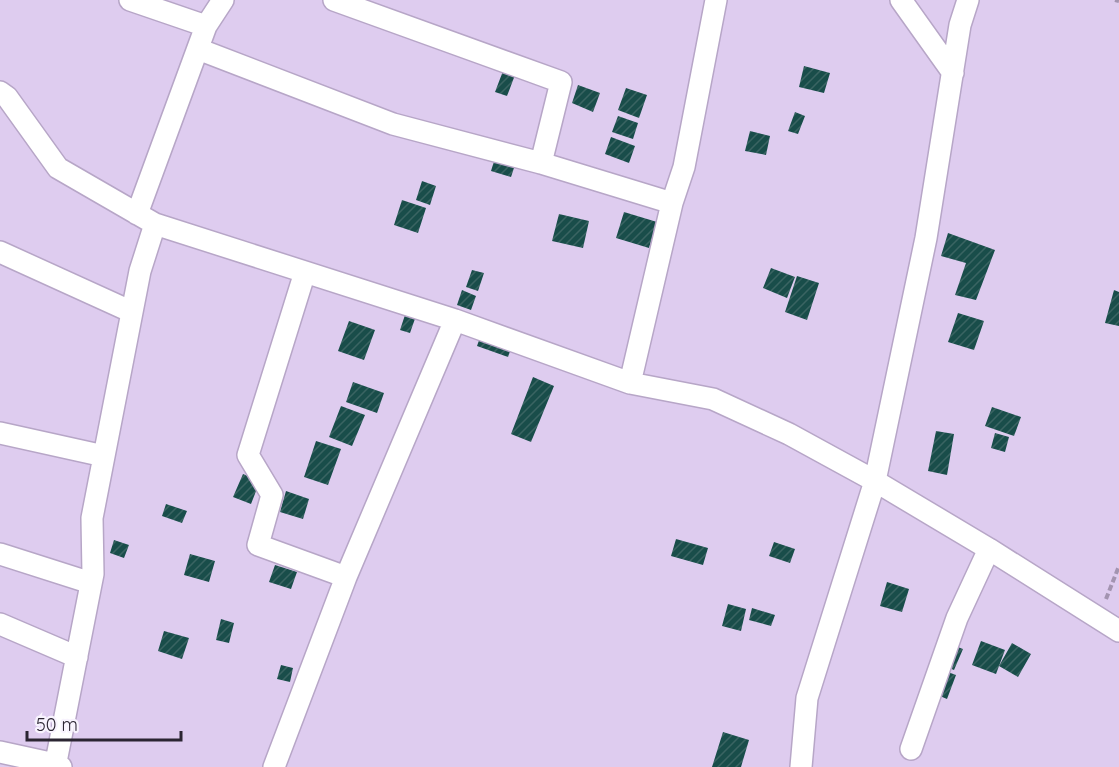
<svg xmlns="http://www.w3.org/2000/svg" width="1119" height="767" viewBox="0 0 1119 767" font-family="Quicksand,sans-serif">
<style>
.building{fill:url(#building-hatch)}
.lines{fill:none;stroke-linecap:round;stroke-linejoin:round}
.minor-casing{stroke:#b7a6c7;stroke-width:24}
.path{stroke:#a394b0;stroke-width:4;stroke-dasharray:6 3;stroke-linecap:butt}
.minor{stroke:#fff;stroke-width:21}
</style>
<defs>
<pattern id="building-hatch" width="6" height="6" patternUnits="userSpaceOnUse" patternTransform="scale(1.5)"><rect width="6" height="6" fill="#194d4a"/><path d="M-1 1l2-2M0 6l6-6M5 7l2-2" fill="none" stroke="#3a6462"/></pattern>
</defs>
<rect width="100%" height="100%" fill="#deccef"/>
<!-- building -->
<path class="building" d="M804 66 830 73 824 93 799 87Z
M503 71 515 75 507 96 495 92Z
M578 85 600 93 593 112 572 103Z
M626 88 647 95 639 118 618 110Z
M795 112 805 116 798 134 788 131Z
M618 116 638 123 633 139 612 132Z
M750 131 770 136 766 155 745 151Z
M611 137 635 146 629 163 605 154Z
M495 158 515 165 511 177 491 171Z
M422 181 436 186 430 205 416 200Z
M402 200 426 208 418 233 394 225Z
M624 212 657 222 649 248 616 238Z
M559 214 589 221 583 248 552 241Z
M948 233 995 250 976 300 955 295 966 263 941 256Z
M771 268 795 277 787 298 763 288Z
M472 270 484 273 478 291 466 287Z
M797 276 819 283 807 320 785 312Z
M462 290 476 296 471 310 457 305Z
M1114 290 1119 292V326L1105 323Z
M407 309 417 313 410 333 400 330Z
M958 313 984 321 974 350 948 342Z
M349 321 375 330 364 360 338 351Z
M482 332 513 343 508 357 477 346Z
M533 377 554 386 531 442 511 434Z
M353 382 384 393 377 413 346 402Z
M341 406 365 415 352 446 329 437Z
M992 407 1021 417 1014 436 985 426Z
M936 431 954 434 947 475 928 471Z
M995 433 1009 437 1005 452 991 448Z
M316 441 341 449 328 485 304 477Z
M243 474 260 481 251 504 233 497Z
M286 491 309 499 303 519 280 512Z
M166 504 187 511 182 523 162 516Z
M676 539 708 548 703 565 671 556Z
M114 540 129 545 124 558 110 553Z
M774 542 795 549 790 563 769 556Z
M190 554 215 561 209 582 184 575Z
M275 565 297 572 291 589 269 582Z
M887 582 909 589 902 612 880 606Z
M728 604 746 609 741 631 722 626Z
M752 608 775 615 771 626 749 620Z
M221 619 234 623 229 643 216 640Z
M164 631 189 638 182 659 158 651Z
M981 641 1005 650 996 674 972 665Z
M1012 643 1031 654 1018 677 999 666Z
M950 644 963 649 954 670 942 665Z
M281 665 293 668 290 682 277 679Z
M945 671 956 675 947 699 935 694Z
M723 732 749 740 741 767H712Z"/>
<g class="lines">
<!-- minor casing -->
<g class="minor-casing">
<path id="minor" d="M130 0 206 26 137 214
M334 0 561 82 541 163
M716 0 684 167 672 203 630 383 713 399 789 434 875 481 989 549 1119 631
M901 0 953 73
M206 26 223 0
M198 49 393 124 541 163 672 203
M0 92 7 97 58 168 155 224 455 320 630 383
M0 252 132 312
M305 272 248 455 272 495 258 545 346 577
M0 433 104 456
M0 554 91 583
M0 624 77 657
M911 749 957 618 989 549
M0 752 55 764 61 767
M55 767 93 574 92 518 140 271 155 224
M274 767 346 577 455 320
M801 767 807 698 875 481 926 238 960 25 968 0"/>
</g>
<!-- path -->
<path class="path" d="M1115 0 1119 1
M1106 599 1119 566"/>
<!-- minor -->
<use href="#minor" class="minor"/>
</g>
<!-- scale -->
<path d="M27 731v9h154v-9" fill="none" stroke="#2b2532" stroke-width="3"/>
<text x="36" y="731" font-size="18" fill="#2b2532" stroke="#f8f3fe" stroke-width="4.5" paint-order="stroke">50 m</text>
</svg>
